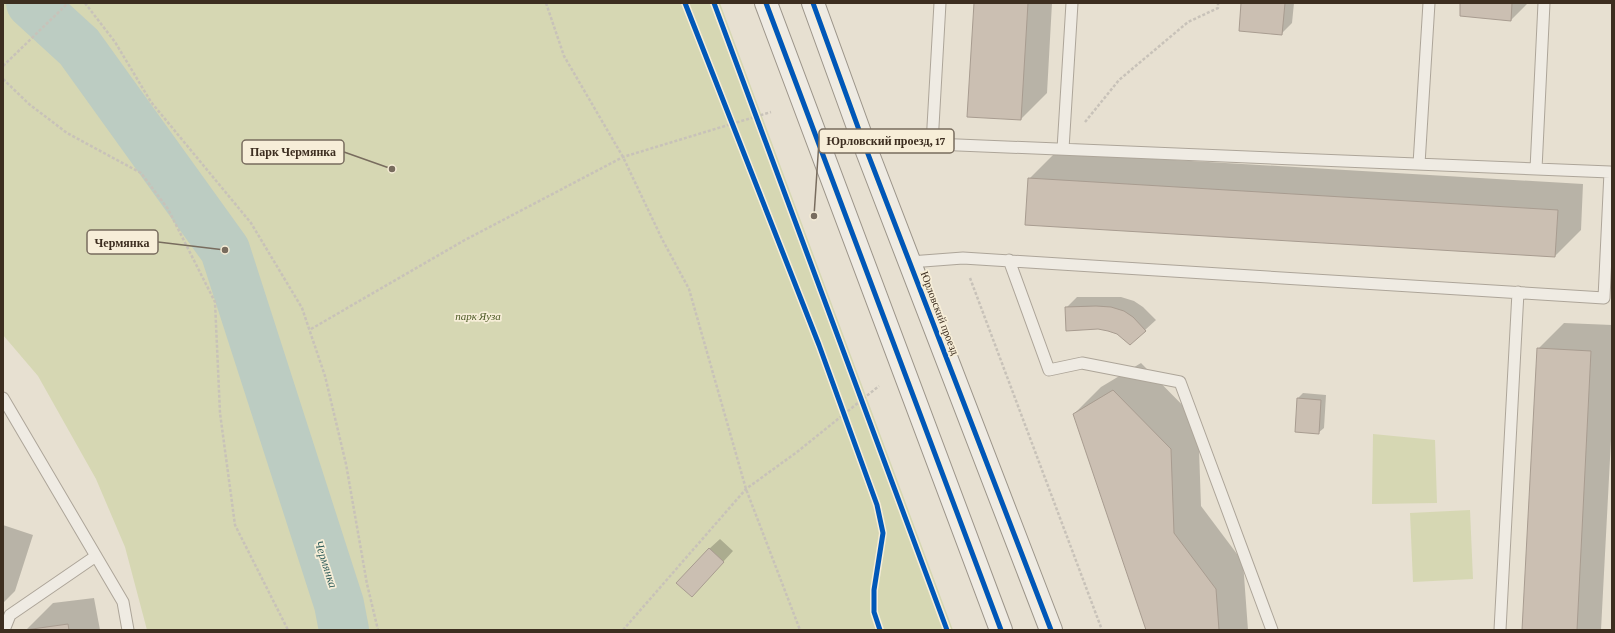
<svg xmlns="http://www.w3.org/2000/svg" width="1615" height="633" viewBox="0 0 1615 633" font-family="'Crimson Pro',serif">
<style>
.green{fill:#d6d7b3}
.shadow{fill:#0003}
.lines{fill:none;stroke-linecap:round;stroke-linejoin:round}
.river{stroke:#bcccc2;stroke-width:50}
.building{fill:#cbbfb2;stroke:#a89c90}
.lane-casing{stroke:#ada599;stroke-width:13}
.secondary-casing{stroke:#9c958a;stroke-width:24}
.path{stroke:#c8c2b9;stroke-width:2.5;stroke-dasharray:3 2;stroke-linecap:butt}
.lane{stroke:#efebe3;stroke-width:11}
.secondary{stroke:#efebe3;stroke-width:22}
.cycleway-casing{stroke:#f7eed8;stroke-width:8}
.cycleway{stroke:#0057b8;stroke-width:5}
.labels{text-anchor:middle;stroke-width:3.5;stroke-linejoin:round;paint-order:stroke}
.street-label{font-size:11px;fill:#3d2e20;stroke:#f7eed8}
.park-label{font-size:11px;font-style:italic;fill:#4d5a26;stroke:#f7eed8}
.water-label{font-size:12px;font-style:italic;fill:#2f5d5a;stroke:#f7eed8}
.leader{fill:none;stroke:#786c5e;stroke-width:1.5}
.callout-dot{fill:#786c5e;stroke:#f7eed8;stroke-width:1.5}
.callout{fill:#f7eed8;stroke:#786c5e;stroke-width:1.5}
.callout-label{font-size:12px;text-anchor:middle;font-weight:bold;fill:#3d2e20}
</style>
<rect width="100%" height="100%" fill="#e7e0d1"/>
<!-- green -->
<path class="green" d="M3 3H720L953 630H147L125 547 96 479 38 376 3 335Z
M1373 434 1435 440 1437 503 1372 504Z
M1470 510 1473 579 1413 582 1410 513Z"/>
<!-- shadow -->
<path class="shadow" d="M975 3H1052L1047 93 1021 119Z
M1242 3H1294L1292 23 1282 33Z
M1461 3H1528L1511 20 1461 15Z
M1055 153 1583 184 1581 230 1555 256 1029 179Z
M1077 297H1121L1134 301 1143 307 1156 320 1145 330 1118 333 1066 308Z
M1564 323 1612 325V421L1601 630H1523L1538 349Z
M1141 363 1198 421 1201 506 1243 562 1248 630H1147L1074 414 1101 387Z
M1303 393 1326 395 1324 428 1318 433 1298 398Z
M3 525 33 535 15 591 3 603Z
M720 539 733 551 702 585 709 549Z
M94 598 100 630H26L53 603Z"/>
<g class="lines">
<!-- river -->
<path class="river" d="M31 3 79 47 225 250 339 604 344 630"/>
</g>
<!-- building -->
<path class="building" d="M974 3H1028L1021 120 967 117Z
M1241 3H1285L1282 35 1239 31Z
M1460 3H1512L1511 21 1460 16Z
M1028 178 1558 210 1555 257 1025 225Z
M1096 306 1111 307 1124 311 1133 317 1146 331 1130 345 1117 334 1108 331 1098 329 1066 331 1065 307Z
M1537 348 1591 351 1577 630H1522Z
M1113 390 1171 449 1174 533 1216 589 1219 630H1146L1073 414Z
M1297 398 1321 400 1319 434 1295 432Z
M709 548 724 562 692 597 676 583Z
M68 624 69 630H25Z"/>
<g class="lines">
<!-- lane casing -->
<g class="lane-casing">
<path id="lane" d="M863 141 1610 172 1604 298 963 258 910 262
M932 144 940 3
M1063 149 1072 3
M1419 164 1429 3
M1536 169 1544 3
M1009 260 1049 370 1082 363 1180 382 1272 630
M3 398 123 602 128 630
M4 630 10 615 96 556
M1500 630 1518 292"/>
</g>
<!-- secondary casing -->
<g class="secondary-casing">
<path id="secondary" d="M766 3 1001 630
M813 3 863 141 1051 630"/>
</g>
<!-- path -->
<path class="path" d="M85 3 115 42 151 102 251 223 302 308 325 376 346 464 367 584 378 630
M546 3 564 56 623 157 662 239 689 289 746 489 800 630
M3 66 68 3
M3 79 29 104 67 133 141 173 168 209 215 302 220 413 235 525 288 630
M1085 122 1119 80 1188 22 1218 8V3
M970 278 1102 630
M311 329 463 241 623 157 771 112
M623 630 746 489 797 452 879 386"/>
<!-- lane -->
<use href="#lane" class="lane"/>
<!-- secondary -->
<use href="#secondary" class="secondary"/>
<!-- cycleway casing -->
<g class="cycleway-casing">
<path id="cycleway" d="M685 3 819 345 877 505 883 533 874 590V612L880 630
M714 3 947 630
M766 3 1001 630
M813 3 863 141 1051 630"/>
</g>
<!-- cycleway -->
<use href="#cycleway" class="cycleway"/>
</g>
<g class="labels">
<!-- street labels -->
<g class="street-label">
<text transform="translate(940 313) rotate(69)" y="4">Юрловский проезд</text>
</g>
<!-- park labels -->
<g class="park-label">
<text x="478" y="320">парк Яуза</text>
</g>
<!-- water labels -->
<g class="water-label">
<text transform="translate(326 564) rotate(72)" y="4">Чермянка</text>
</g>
</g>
<!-- callouts -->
<path class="leader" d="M814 216L819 141M392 169L344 152M225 250L158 242"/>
<g class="callout-dot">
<circle cx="814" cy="216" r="4"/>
<circle cx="392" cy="169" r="4"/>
<circle cx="225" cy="250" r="4"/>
</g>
<g class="callout">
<rect x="819" y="129" width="135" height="24" rx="4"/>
<rect x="242" y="140" width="102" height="24" rx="4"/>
<rect x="87" y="230" width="71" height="24" rx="4"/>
</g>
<g class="callout-label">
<text x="886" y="145">Юрловский проезд, 17</text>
<text x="293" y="156">Парк Чермянка</text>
<text x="122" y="247">Чермянка</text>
</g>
<!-- border -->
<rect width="1615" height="633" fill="none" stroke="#3d2e20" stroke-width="8"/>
</svg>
